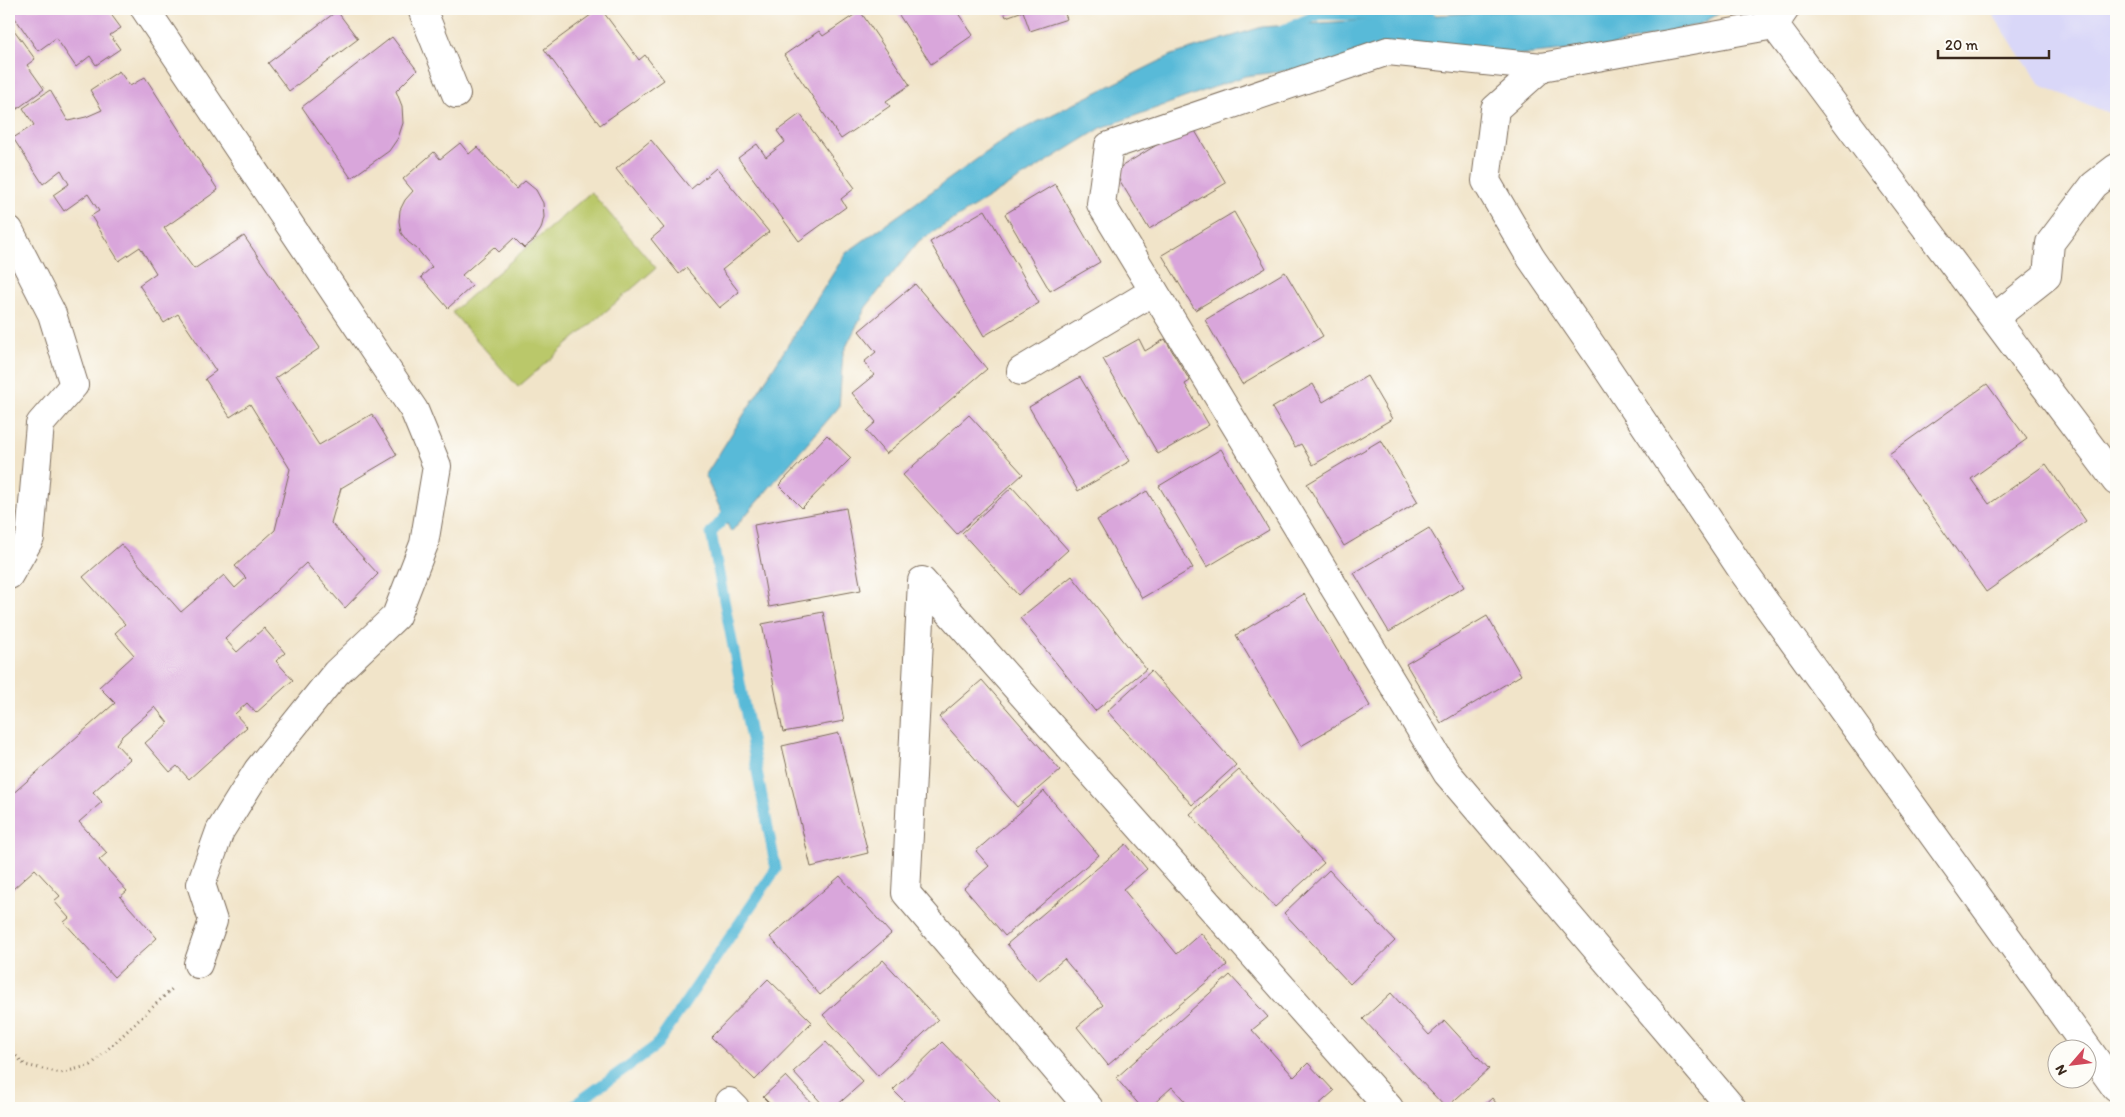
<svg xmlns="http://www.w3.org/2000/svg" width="2125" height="1117" viewBox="0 0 2125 1117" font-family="Itim,sans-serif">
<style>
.built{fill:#d9d7f8}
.green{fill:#bac86b;stroke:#7a7944}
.water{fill:#59bad8;stroke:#4a727b}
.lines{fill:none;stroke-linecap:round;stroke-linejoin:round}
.stream{stroke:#59bad8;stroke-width:11}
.building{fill:#d9a6db}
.minor-casing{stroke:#7b6b5a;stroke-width:30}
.path{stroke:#7b6b5a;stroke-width:3;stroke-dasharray:1 4;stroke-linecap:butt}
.minor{stroke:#fff;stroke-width:28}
</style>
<rect width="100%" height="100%" fill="#fdfcf7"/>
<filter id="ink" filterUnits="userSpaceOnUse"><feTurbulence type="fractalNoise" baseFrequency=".02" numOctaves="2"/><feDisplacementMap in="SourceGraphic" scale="10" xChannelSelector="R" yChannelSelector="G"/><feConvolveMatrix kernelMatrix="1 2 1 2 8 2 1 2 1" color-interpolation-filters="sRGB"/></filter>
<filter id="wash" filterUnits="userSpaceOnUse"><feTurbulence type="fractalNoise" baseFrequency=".0096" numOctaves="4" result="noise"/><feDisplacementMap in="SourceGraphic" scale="20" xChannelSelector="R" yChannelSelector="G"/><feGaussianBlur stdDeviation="1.12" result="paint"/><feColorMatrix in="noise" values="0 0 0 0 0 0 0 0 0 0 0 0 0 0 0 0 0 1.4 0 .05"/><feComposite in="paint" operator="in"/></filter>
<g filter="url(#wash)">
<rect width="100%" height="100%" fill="#f1e4c9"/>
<!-- built -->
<path class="built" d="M1989 9H2116V116L2040 85Z"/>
<!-- green -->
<path class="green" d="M591 192 656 268 518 387 452 312Z"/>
<!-- water -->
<path class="water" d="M1629 9H1727L1701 24 1611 46 1534 54 1381 59 1245 76 1101 128 919 241 866 307 843 353 839 407 731 532 705 476 846 253 1009 136 1172 55 1262 27 1497 11 1617 13Z"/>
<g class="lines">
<!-- stream -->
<path class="stream" d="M1283 30 1320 14 1429 17
M570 1108 656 1046 776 869 711 533 734 507"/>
</g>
<g id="blocks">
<!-- building -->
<path class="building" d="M9 9H107L121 28 110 35 120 49 96 65 90 56 76 67 56 38 38 51 15 18 9 23 35 59 27 65 44 89 9 115Z
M599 9H601L639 60 645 55 664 80 600 125 544 49Z
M895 9H955L973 35 931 64Z
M1003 9H1063L1067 19 1030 31 1023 11 1006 17Z
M337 11 358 39 289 91 268 63Z
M860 11 910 85 886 101 890 106 841 139 784 55 819 31 823 36Z
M392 37 417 70 396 91 402 106 403 123 398 138 389 151 351 178 302 107Z
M119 71 130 86 145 77 218 190 164 228 194 269 244 236 320 348 275 378 319 445 372 414 397 455 341 488 331 523 378 574 345 608 306 563 225 639 237 652 264 628 285 653 276 661 293 680 256 713 247 703 235 714 247 727 189 779 177 766 170 772 145 743 168 723 155 707 122 736 116 744 130 759 93 792 102 802 79 822 107 853 99 860 127 891 120 897 157 938 114 977 64 922 69 918 54 901 60 896 35 869 13 889 9 885V797L115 703 99 687 134 655 115 633 125 624 83 577 121 544 181 612 224 575 235 588 246 578 235 566 275 530 290 469 250 404 230 417 205 379 216 371 178 314 164 323 139 285 156 273 140 247 119 261 91 216 99 211 88 194 64 211 53 195 69 184 61 170 43 184 13 138 34 125 23 108 50 90 68 121 86 117 102 110 90 90Z
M800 114 855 188 841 199 846 207 799 241 738 158 757 144 766 157 785 142 777 131Z
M1191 124 1226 183 1149 229 1114 171Z
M651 140 691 189 716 168 769 232 722 270 739 292 719 308 686 268 679 274 651 239 664 228 616 169Z
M460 143 469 154 477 147 516 189 525 181 536 190 543 203 544 217 541 229 534 240 524 248 514 238 499 252 494 247 462 275 472 286 448 308 421 277 432 267 417 249 408 242 401 233 399 221 400 210 405 200 413 191 403 179 434 152 440 159Z
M1055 184 1100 262 1050 291 1005 214Z
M985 210 1039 303 984 336 930 242Z
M1234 212 1266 268 1195 310 1162 255Z
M1285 272 1323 336 1242 384 1205 320Z
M915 284 987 369 886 454 866 431 876 422 852 393 874 375 864 362 876 352 859 331Z
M1139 339 1145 351 1165 339 1190 381 1185 384 1209 425 1158 454 1103 359Z
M1367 376 1392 419 1313 465 1301 444 1295 447 1272 408 1313 384 1323 402Z
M1080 377 1130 461 1078 491 1029 407Z
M1987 384 2027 439 1971 479 1989 504 2046 464 2086 521 1986 592 1889 454Z
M969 415 1023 474 957 534 903 475Z
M827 435 851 458 802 508 779 485Z
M1381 440 1418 502 1344 546 1307 484Z
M1221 449 1269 530 1207 567 1159 486Z
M1012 487 1068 550 1018 595 962 533Z
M1147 491 1193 568 1142 598 1097 520Z
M846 508 861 590 769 607 754 525Z
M1429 528 1464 587 1389 632 1354 573Z
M1072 576 1146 669 1095 711 1020 618Z
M1304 594 1370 706 1301 746 1236 635Z
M823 612 844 721 783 732 762 624Z
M1487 616 1521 675 1441 723 1406 664Z
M1151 671 1236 765 1192 805 1107 711Z
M982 680 1060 770 1017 807 939 717Z
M839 733 868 853 811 867 782 746Z
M1239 770 1324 863 1275 907 1190 814Z
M1044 791 1099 855 1005 936 964 888 989 866 976 851Z
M1126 844 1147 869 1123 889 1177 954 1201 933 1227 965 1108 1065 1077 1027 1103 1005 1064 959 1038 981 1007 944Z
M1329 870 1395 941 1350 984 1284 913Z
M840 876 891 934 820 995 770 937Z
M883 960 938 1020 878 1076 823 1015Z
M1230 975 1268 1017 1252 1030 1294 1077 1308 1063 1334 1091 1315 1108H1191L1172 1087 1149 1108H1142L1116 1078Z
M768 979 812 1022 755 1080 711 1037Z
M1391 993 1429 1035 1445 1021 1489 1069 1446 1108 1363 1019Z
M826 1042 863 1082 834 1108H826L793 1072Z
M942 1042 1000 1102 994 1108H911L893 1090Z
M786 1076 816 1108H774L763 1097Z
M1492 1098 1500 1108H1481Z"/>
</g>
</g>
<g filter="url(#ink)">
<use href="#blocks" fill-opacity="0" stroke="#7b6b5a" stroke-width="1"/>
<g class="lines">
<!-- minor casing -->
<g class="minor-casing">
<path id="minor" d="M145 9 414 410 437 466 424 544 396 616 336 673 258 770 220 831 201 884 213 921 198 964
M422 9 456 94
M1785 9 1774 25 1542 67 1495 109 1486 181 1531 258 1598 355 1744 573 2116 1088
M1774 25 2116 481
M1542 67 1388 51 1109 146 1101 204 1447 773 1732 1108
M9 230 52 314 74 385 40 424 30 538 9 575
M1994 318 2047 276 2050 243 2094 185 2116 168
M1021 371 1154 291
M729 1102 735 1108
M1089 1108 906 893 922 581 1389 1108"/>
</g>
<!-- path -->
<path class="path" d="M9 1049 25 1065 61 1073 91 1065 174 987"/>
<!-- minor -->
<use href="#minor" class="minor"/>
</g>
</g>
<!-- margin -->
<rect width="2125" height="1117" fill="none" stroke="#fdfcf7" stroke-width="30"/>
<!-- north arrow -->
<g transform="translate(2072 1064) rotate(242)"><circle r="24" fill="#fdfcf7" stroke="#afa8a0"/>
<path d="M0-4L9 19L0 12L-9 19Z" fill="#d1495b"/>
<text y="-8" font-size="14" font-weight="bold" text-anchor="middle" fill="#3b2a1e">N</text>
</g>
<!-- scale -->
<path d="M1938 50v8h111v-8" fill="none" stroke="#3b2a1e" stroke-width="2.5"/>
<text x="1945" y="50" font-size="15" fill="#3b2a1e" stroke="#fdfcf7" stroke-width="4" paint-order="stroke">20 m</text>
</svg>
